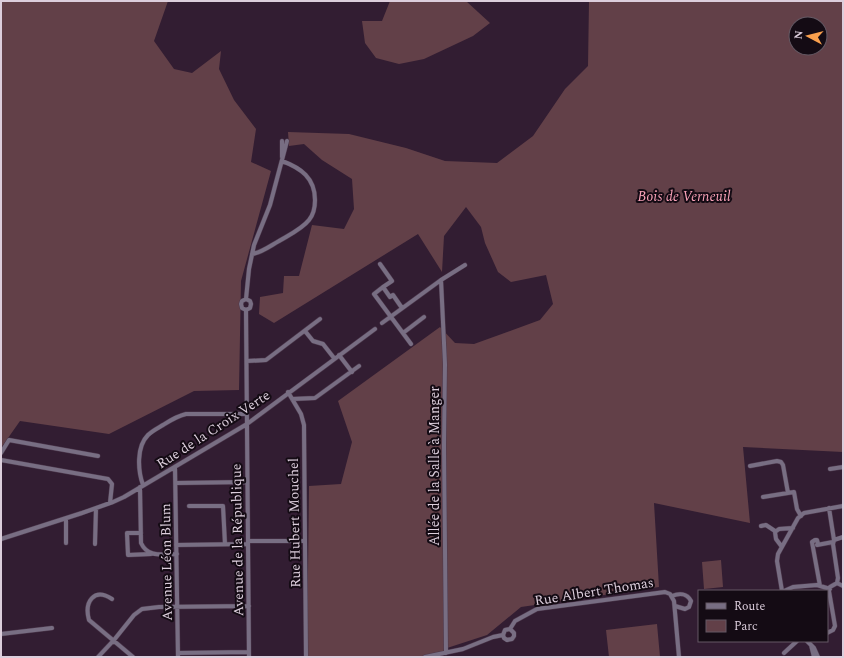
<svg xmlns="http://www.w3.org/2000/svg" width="844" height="658" viewBox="0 0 844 658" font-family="Spectral,serif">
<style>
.green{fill:#624048;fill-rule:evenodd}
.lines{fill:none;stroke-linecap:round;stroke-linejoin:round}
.street-casing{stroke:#4d394d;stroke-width:5}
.street{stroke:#786e83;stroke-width:4}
.labels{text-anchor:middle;stroke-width:4;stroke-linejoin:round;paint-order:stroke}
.park-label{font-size:14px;font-style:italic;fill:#f9a2b8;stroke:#140b14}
.street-label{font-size:14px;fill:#dccedc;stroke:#140b14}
</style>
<rect width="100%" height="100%" fill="#321d32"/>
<!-- green -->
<path class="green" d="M1 1H168L154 41 174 69 192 73 221 51 219 69 234 100 256 129 251 162 271 171 241 281 239 390 194 391 109 434 20 421 1 448Z
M390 1H466L490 23 473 36 424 59 399 64 376 58 365 43 362 21H382Z
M589 1H843V452L743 447 750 523 654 503 659 587 521 607 487 635 444 649 443 657H307L309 486 341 484 352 442 338 401 440 327 455 343 474 344 540 320 553 304 546 275 511 282 498 272 485 243 481 227 466 207 444 236 442 272 418 234 274 323 259 314 260 297 283 293 284 276H299L312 225 344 229 354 209 352 179 322 160 304 144 289 146 288 132 349 134 406 148 445 161 497 163 533 136 565 89 588 66ZM796 24H820V48H796Z
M721 560 723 587 704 589 702 562Z
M657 624 660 657H609L606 630Z"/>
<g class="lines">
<!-- street casing -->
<g class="street-casing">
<path id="street" d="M282 141V157
M252 254C261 253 270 246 279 241 289 235 302 229 309 220 314 214 315 207 315 200 315 178 301 168 282 161
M380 264 392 281 383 287 390 297 393 295 402 308
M441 280 445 364 444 445 446 653
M383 287 374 294 411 344
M246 299 249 269 254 245 270 205 287 141
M246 299 250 301 251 304 250 308 246 310
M246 299 242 301 241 304 242 308 246 310
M246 310 249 657
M382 323 441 280 465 265
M305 331 313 341 323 344 334 358
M403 333 424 317
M339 355 352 372
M247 361 266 360 320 319
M288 392 301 414 304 425 306 657
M292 399 315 398 359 366
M1 453 9 440 98 456
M1 460 108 479 112 484 110 503
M750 466 777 461 781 462 783 465 788 493
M175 467 178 657
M830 469 843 467
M176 483 247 482
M143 485C138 471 136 447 148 435 152 431 158 428 163 425 171 420 177 416 186 414H247
M140 487 141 543C148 558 162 554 177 554
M763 497 794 492 797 509 801 516
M189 506H223L225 544
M761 526 766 525 775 531
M141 533H127L128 555 151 554
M1 539 82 513 113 502 124 497 247 424 375 329
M834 540 843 537
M248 541H305
M66 543V518
M95 544 96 508
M818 544 817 540H815L812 542 820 586
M176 545 248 544
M817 545 833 542
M782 547 776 539 775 532 779 529 793 528
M837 583 843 586
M782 591 777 561 778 554 798 518 804 513 843 506
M784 591 793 587 817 585 830 589
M672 596C679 593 687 593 691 601L689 607 685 609 675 606
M112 599C94 587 84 602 89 620L133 657
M510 629 515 621 537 609 665 592 670 594 674 601 679 657
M827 633 833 630 835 626 829 591 830 587 837 583 838 578 833 544 834 540 829 508
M1 634 52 628
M503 635 504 638 507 640 512 639 514 636V633L510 629
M503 635 505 630 510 629
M807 641 814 648 818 657
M811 645 814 657
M178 653 249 652
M784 653 797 641
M98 657 114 640 134 615 142 609 159 607 249 606
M425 657 463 649 493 637 503 635"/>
</g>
<!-- street -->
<use href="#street" class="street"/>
</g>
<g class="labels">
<!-- park labels -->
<g class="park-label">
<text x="684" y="201">Bois de Verneuil</text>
</g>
<!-- street labels -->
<g class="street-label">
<text transform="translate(213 429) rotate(-33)" y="5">Rue de la Croix Verte</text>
<text transform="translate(434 466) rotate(-90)" y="5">Allée de la Salle à Manger</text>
<text transform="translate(294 523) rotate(-91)" y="5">Rue Hubert Mouchel</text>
<text transform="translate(237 540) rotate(-91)" y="5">Avenue de la République</text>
<text transform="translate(166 562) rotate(-91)" y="5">Avenue Léon Blum</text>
<text transform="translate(594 591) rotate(-9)" y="5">Rue Albert Thomas</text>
</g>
</g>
<!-- border -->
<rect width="844" height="658" fill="none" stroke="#dccedc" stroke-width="4"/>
<!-- legend -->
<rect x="698" y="590" width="130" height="52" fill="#140b14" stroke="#645964"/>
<rect x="706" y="603" width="20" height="6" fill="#786e83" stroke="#645964"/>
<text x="734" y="610" font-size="12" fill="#dccedc">Route</text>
<rect x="706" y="620" width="20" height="12" fill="#624048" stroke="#645964"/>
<text x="734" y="630" font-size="12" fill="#dccedc">Parc</text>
<!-- north arrow -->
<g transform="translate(808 36) rotate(277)"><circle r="19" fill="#140b14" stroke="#645964"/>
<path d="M0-3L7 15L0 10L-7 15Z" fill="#f99f4d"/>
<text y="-6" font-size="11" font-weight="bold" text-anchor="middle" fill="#dccedc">N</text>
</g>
</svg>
